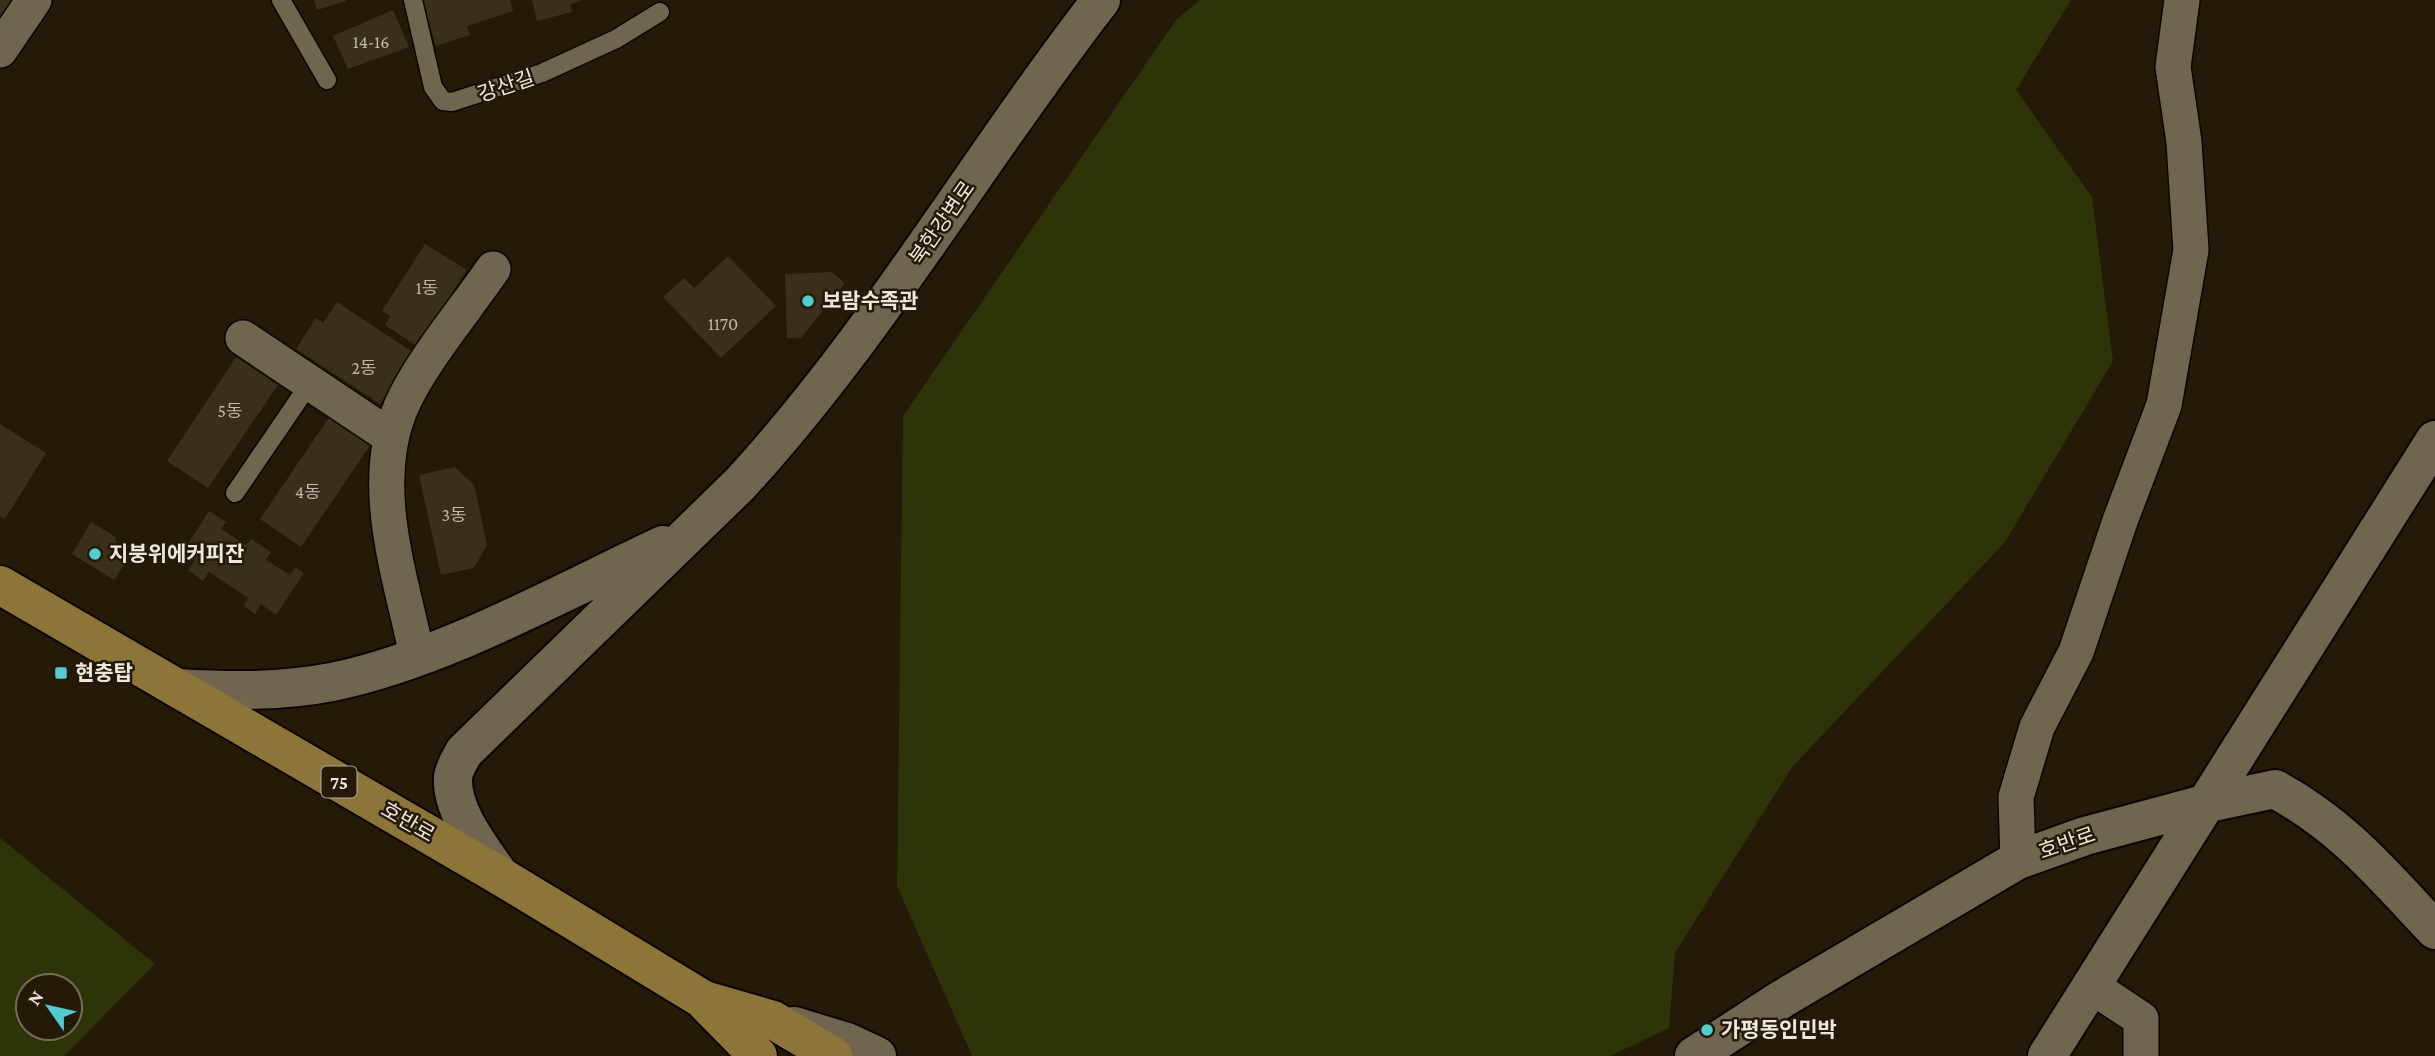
<svg xmlns="http://www.w3.org/2000/svg" width="2435" height="1056" viewBox="0 0 2435 1056" font-family="'Crimson Pro','Noto Sans KR',serif">
<style>
.green{fill:#2d3407;fill-rule:evenodd}
.building{fill:#3b2f1c}
.lines{fill:none;stroke-linecap:round;stroke-linejoin:round}
.lane-casing{stroke:#0e0500;stroke-width:21}
.street-casing{stroke:#0e0500;stroke-width:38}
.secondary-casing{stroke:#0e0500;stroke-width:42}
.primary-casing{stroke:#0e0500;stroke-width:42}
.lane{stroke:#726550;stroke-width:18}
.street{stroke:#726550;stroke-width:35}
.secondary{stroke:#726550;stroke-width:38}
.primary{stroke:#8c7539;stroke-width:38}
.poi-dot{fill:#52ccd0;stroke:#251a08;stroke-width:2.5}
.labels{text-anchor:middle;stroke-width:5;stroke-linejoin:round;paint-order:stroke}
.number-label{font-size:18px;fill:#c1b9ab}
.shield{fill:#251a08;stroke:#b2aa9c;stroke-width:2}
.shield-label{font-size:19px;font-weight:bold;fill:#eee7db}
.street-label{font-size:21px;fill:#eee7db;stroke:#251a08}
.poi-label{font-size:21px;font-weight:bold;fill:#eee7db;stroke:#251a08;text-anchor:start}
</style>
<rect width="100%" height="100%" fill="#251a08"/>
<!-- green -->
<path class="green" d="M1200 0H2071L2016 90 2092 197 2113 361 2005 542 1792 767 1675 953 1669 1028 1610 1056H972L897 886 903 416 1176 20Z
M0 838 155 964 64 1056H0ZM70 986V1028H28V986Z"/>
<!-- building -->
<path class="building" d="M0 0H22L0 25Z
M314 0H346V1L317 10Z
M422 0H510L513 11 467 26 470 35 436 46Z
M532 0H581V1L570 4 572 12 537 21Z
M393 10 409 47 348 69 333 36Z
M425 244 467 270 417 346 385 325 390 316 382 311Z
M728 256 776 306 721 358 663 297 684 278 694 288Z
M832 272 845 283 801 338H787L785 274Z
M337 302 414 353 380 404 296 349 316 318 323 323Z
M236 357 278 385 208 488 167 461Z
M330 416 371 444 301 547 260 519Z
M0 424 46 453 5 519 0 517Z
M455 467 474 485 487 545 474 568 441 575 419 475Z
M209 511 226 522 221 529 246 545 251 539 271 552 266 560 290 575 295 567 304 573 276 615 261 604 255 614 244 606 248 598 209 572 203 581 188 570 194 561 182 553Z
M91 522 114 536 126 562 114 580 72 554Z"/>
<g class="lines">
<!-- lane casing -->
<g class="lane-casing">
<path id="lane" d="M281 0 327 80
M413 0 433 87 443 101 452 102 542 73 616 39 660 12
M235 493 310 383"/>
</g>
<!-- street casing -->
<g class="street-casing">
<path id="street" d="M0 50 34 0
M243 338 391 437
M417 655C401 578 369 489 399 412 416 368 465 310 493 269
M2018 860 2016 797 2037 727 2076 652 2120 521 2164 405 2191 250 2184 142 2173 67 2182 0
M2090 985 2141 1019V1056"/>
</g>
<!-- secondary casing -->
<g class="secondary-casing">
<path id="secondary" d="M177 688C229 691 280 692 332 682 443 659 560 593 663 545
M500 876C482 849 451 812 453 777 454 769 460 759 464 752L739 485C877 335 977 160 1101 0
M794 1026 847 1042 877 1056
M1694 1056 1782 999 2018 860 2085 836 2204 804 2275 789C2344 827 2382 874 2435 930
M2047 1056 2435 440"/>
</g>
<!-- primary casing -->
<g class="primary-casing">
<path id="primary" d="M0 585 500 876 704 1000 773 1020 833 1056
M705 1002 758 1056"/>
</g>
<!-- lane -->
<use href="#lane" class="lane"/>
<!-- street -->
<use href="#street" class="street"/>
<!-- secondary -->
<use href="#secondary" class="secondary"/>
<!-- primary -->
<use href="#primary" class="primary"/>
</g>
<!-- markers -->
<g class="poi-dot">
<circle cx="808" cy="301" r="7"/>
<circle cx="95" cy="554" r="7"/>
<rect x="54" y="666" width="14" height="14" rx="3.5"/>
<circle cx="1707" cy="1030" r="7"/>
</g>
<g class="labels">
<!-- number labels -->
<g class="number-label">
<text x="371" y="48">14-16</text>
<text x="427" y="294">1동</text>
<text x="723" y="330">1170</text>
<text x="364" y="374">2동</text>
<text x="230" y="417">5동</text>
<text x="308" y="498">4동</text>
<text x="454" y="521">3동</text>
</g>
<!-- shield labels -->
<rect class="shield" x="321.5" y="766.5" width="35" height="31" rx="5"/>
<g class="shield-label">
<text x="339" y="789">75</text>
</g>
<!-- street labels -->
<g class="street-label">
<text transform="translate(506 86) rotate(-19)" y="7">강산길</text>
<text transform="translate(942 223) rotate(-55)" y="7">북한강변로</text>
<text transform="translate(408 822) rotate(30)" y="7">호반로</text>
<text transform="translate(2067 843) rotate(-19)" y="7">호반로</text>
</g>
<!-- poi labels -->
<g class="poi-label">
<text x="822" y="308">보람수족관</text>
<text x="109" y="561">지붕위에커피잔</text>
<text x="75" y="680">현충탑</text>
<text x="1721" y="1037">가평동인민박</text>
</g>
</g>
<!-- north arrow -->
<g transform="translate(49 1007) rotate(304)"><circle r="33" fill="#251a08" stroke="#756c5c" stroke-width="2"/>
<path d="M0-5L12 26L0 18L-12 26Z" fill="#52ccd0"/>
<text y="-10" font-size="19" font-weight="bold" text-anchor="middle" fill="#eee7db">N</text>
</g>
</svg>
